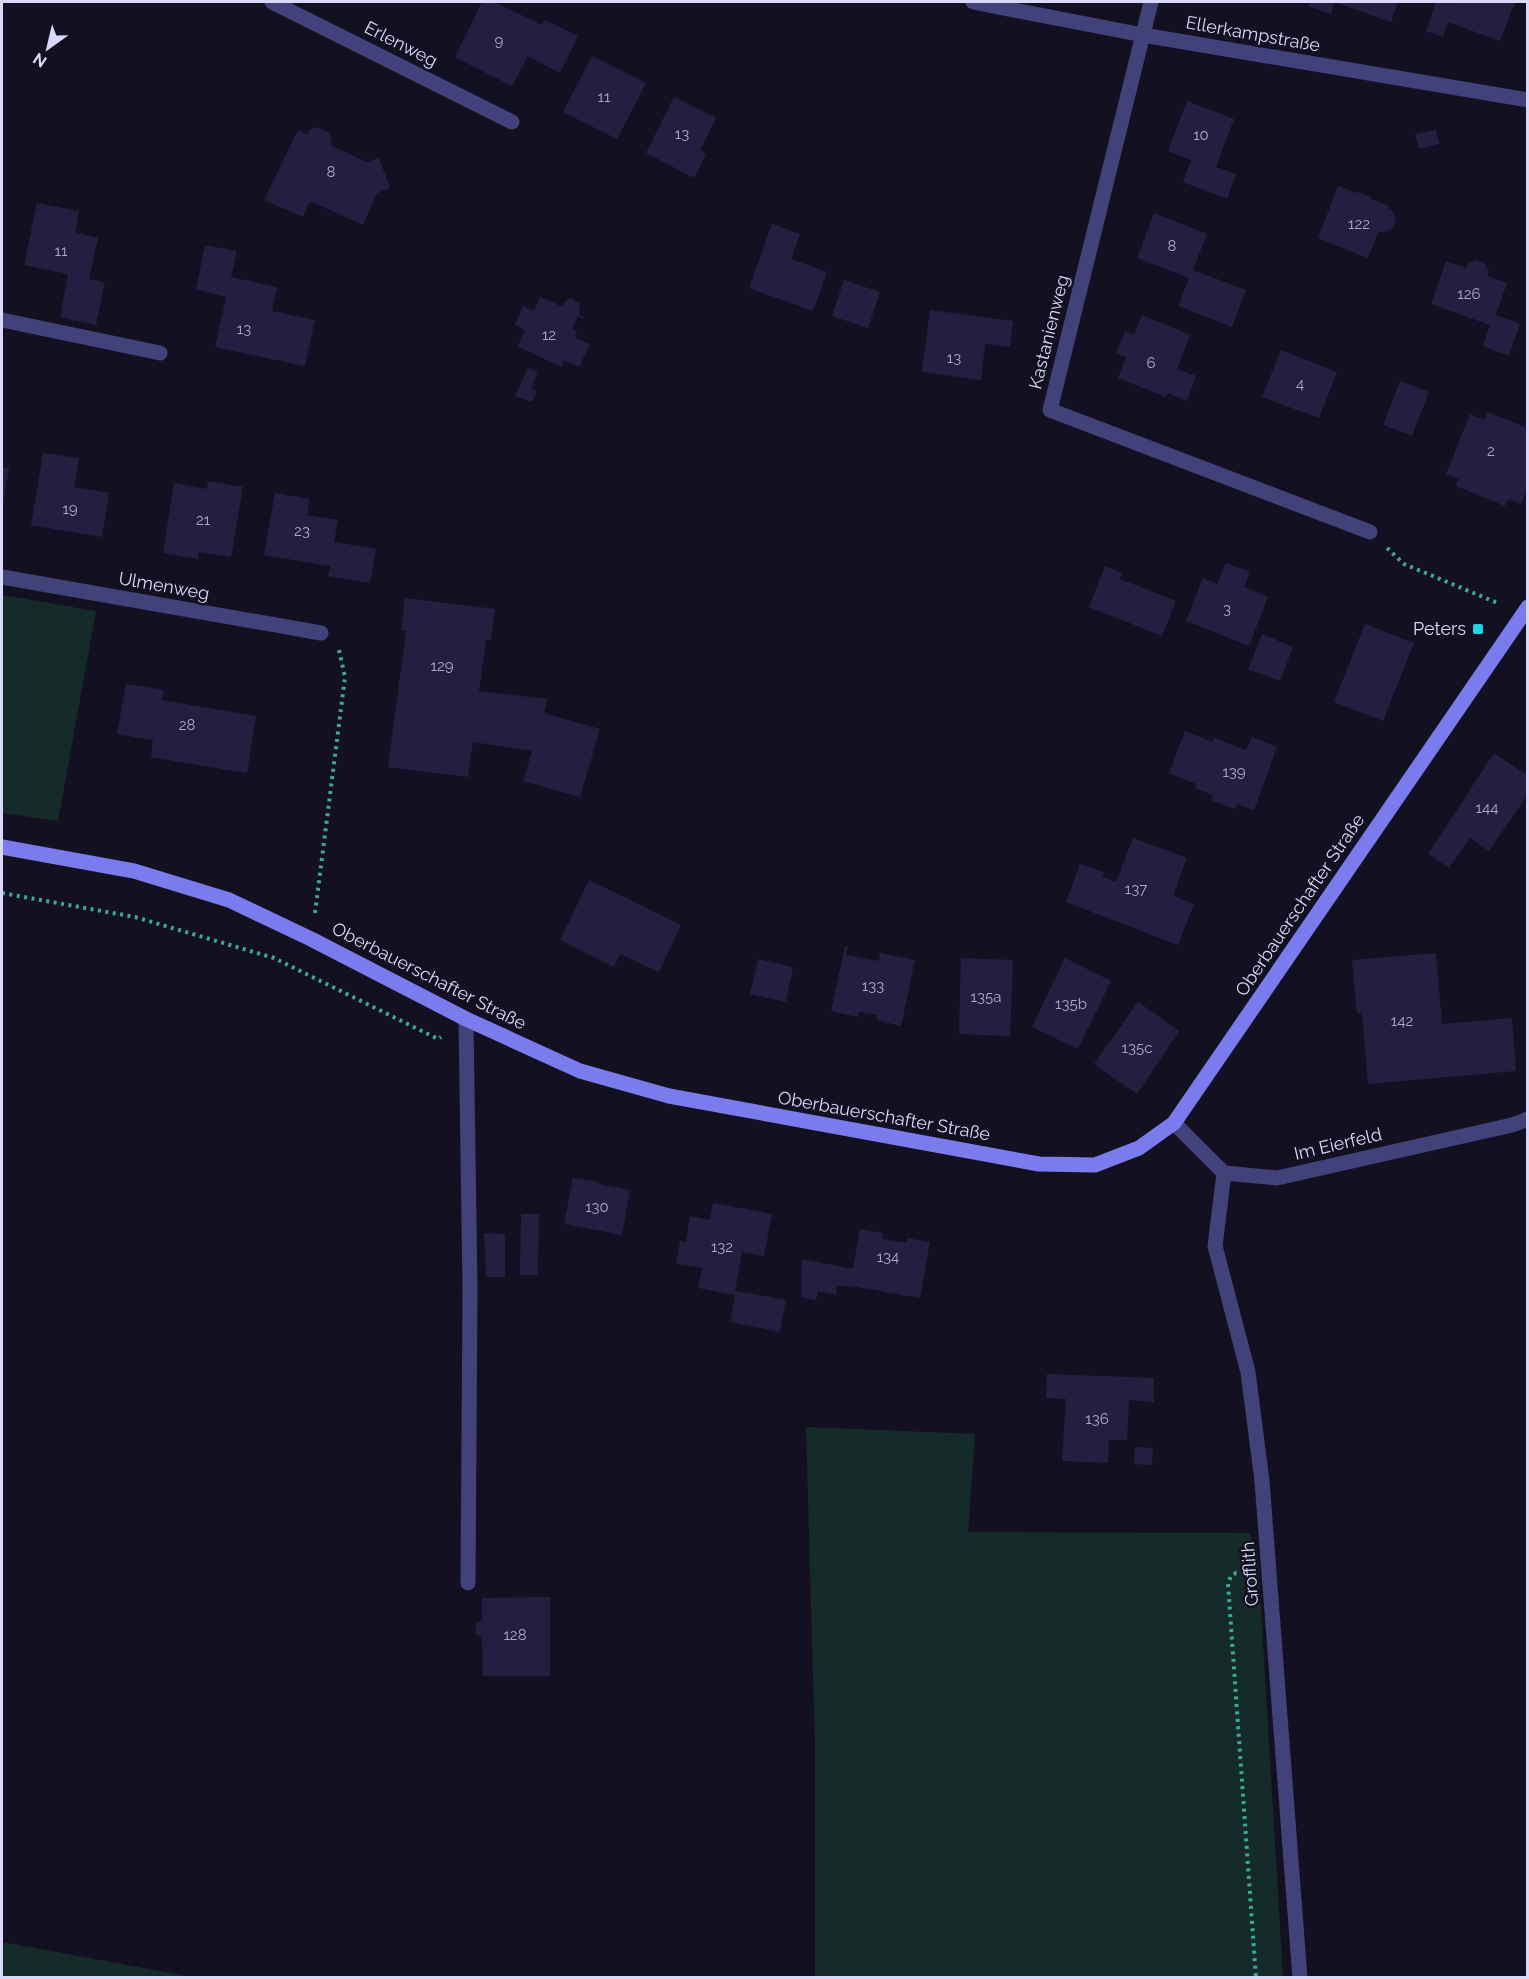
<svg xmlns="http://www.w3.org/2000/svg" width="1529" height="1979" viewBox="0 0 1529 1979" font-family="Raleway,sans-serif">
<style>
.green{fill:#152b29}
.building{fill:#241f40}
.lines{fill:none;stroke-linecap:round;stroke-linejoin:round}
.path{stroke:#3fa69b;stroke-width:4;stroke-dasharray:3 4.5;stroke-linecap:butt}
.service{stroke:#42427a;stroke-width:15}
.minor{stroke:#42427a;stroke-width:15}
.secondary{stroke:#7a7ced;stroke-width:15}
.poi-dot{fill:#1ed4de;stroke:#131121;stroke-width:2}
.labels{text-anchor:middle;stroke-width:5;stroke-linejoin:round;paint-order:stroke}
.number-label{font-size:15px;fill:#aca9cc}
.street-label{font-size:18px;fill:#d9d7fa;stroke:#131121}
.poi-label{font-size:18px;fill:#d9d7fa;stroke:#131121;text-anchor:end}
</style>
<rect width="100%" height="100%" fill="#131121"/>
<!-- green -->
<path class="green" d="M2 595 96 611 58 821 2 813Z
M806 1427 975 1434 968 1532 1250 1533 1258 1559 1283 1977H815V1744Z
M2 1942 192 1977H2Z"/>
<!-- building -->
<path class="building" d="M482 2H494L542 25 545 20 578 36 560 73 528 56 512 86 455 57Z
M1310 2H1398L1391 22 1334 2 1331 14 1308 6Z
M1436 2 1451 4 1452 2H1515L1500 41 1448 22 1443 37 1426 31Z
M592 56 646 83 617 139 563 112Z
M674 97 716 118 700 150 706 154 694 178 646 153Z
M1187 101 1234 119 1216 167 1236 174 1227 199 1183 182 1191 160 1168 151Z
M318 127 328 132 332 141 330 145 367 162 379 158 390 188 377 193 363 225 310 201 303 217 264 200 298 130 308 135 309 130Z
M1436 130 1439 144 1419 149 1415 134Z
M1338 186 1356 193 1359 192 1369 196 1371 199 1389 206 1388 209 1392 211 1396 219 1392 228 1383 233 1379 231 1368 258 1318 238Z
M37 203 79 211 75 232 98 238 89 279 105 282 96 325 60 317 68 274 24 265Z
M1154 213 1207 234 1193 270 1246 290 1232 327 1178 306 1189 278 1137 258Z
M772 224 800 234 791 259 827 272 813 311 749 288Z
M205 245 237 251 231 277 277 287 272 311 315 320 305 366 215 347 226 297 196 289Z
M1476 260 1485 264 1489 271 1487 276 1507 283 1496 315 1520 324 1509 356 1483 346 1490 325 1431 304 1446 261 1466 268 1468 264Z
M844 280 880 292 868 328 832 316Z
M540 297 561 306 570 298 580 303 579 314 584 317 583 319 578 316 572 329 577 332 575 338 590 344 579 367 564 360 561 367 518 346 525 330 515 325 523 306 534 311Z
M930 310 1013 321 1010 347 985 344 981 380 922 372Z
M1142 315 1190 335 1177 369 1196 376 1187 401 1167 393 1166 397 1118 378 1126 357 1116 353 1125 331 1134 335Z
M1281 350 1337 372 1319 418 1262 397Z
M528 368 538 372 531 389 537 391 532 402 515 396Z
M1400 381 1429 392 1412 436 1383 425Z
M1487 412 1528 428V487L1521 504 1508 499 1505 506 1456 486 1458 479 1446 474 1470 414 1484 420Z
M43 453 79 458 74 487 109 493 102 537 31 525Z
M2 467 9 468 3 505 2 504Z
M208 481 243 487 231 557 199 552 198 559 163 553 174 483 207 489Z
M275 493 309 499 307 515 338 520 334 542 376 549 370 583 328 576 330 566 264 555Z
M1226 563 1250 572 1244 587 1268 597 1249 646 1186 621 1203 578 1217 584Z
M1105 566 1122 573 1120 579 1176 601 1162 636 1089 607Z
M405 598 495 609 491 640H486L479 691 547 699 544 713 600 729 580 797 523 781 532 751 473 742 468 777 388 767 406 631 401 630Z
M1365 624 1414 643 1383 721 1334 702Z
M1262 634 1293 647 1280 681 1248 669Z
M126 684 164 690 162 700 256 716 247 773 151 757 153 740 117 734Z
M1185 731 1212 742 1214 738 1246 750 1252 737 1277 747 1254 810 1237 804 1235 809 1211 800 1213 795 1195 788 1196 784 1169 773Z
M1494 753 1528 776V794L1489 851 1470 838 1449 868 1428 854Z
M1133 838 1187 858 1173 896 1194 904 1178 945 1066 902 1080 864 1104 872 1102 876 1116 882Z
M589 880 681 925 659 972 620 954 614 967 560 940Z
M845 946H848L846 955 879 961 880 953 915 960 901 1026 876 1020 877 1015 859 1012 858 1017 831 1011Z
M1436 953 1442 1024 1512 1018 1516 1071 1368 1084 1362 1013H1357L1352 960Z
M961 958 1013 960 1010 1036 959 1034Z
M1065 958 1111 981 1078 1049 1032 1027Z
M758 959 793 967 786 1002 750 994Z
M1138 1002 1179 1031 1137 1094 1094 1064Z
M573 1178 599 1182V1184L630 1190 622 1235 564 1224Z
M713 1203 772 1214 764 1256 742 1252 735 1291 786 1300 780 1332 730 1322 735 1295 698 1288 702 1268 676 1264 680 1241 686 1242 690 1216 710 1220Z
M521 1214H539L538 1275H520Z
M860 1229 883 1233 882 1239 907 1243V1238L930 1242 920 1298 852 1286V1287L837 1285 836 1295 818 1291 816 1300 801 1297 802 1259 853 1269Z
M484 1233 505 1234V1277H486Z
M1047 1374 1154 1378V1402L1129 1400 1127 1440H1109L1108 1463 1062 1461 1066 1399 1046 1398Z
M1135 1447 1153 1448 1152 1465 1134 1464Z
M550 1597V1676H483L482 1637 476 1634V1623L482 1620V1598Z"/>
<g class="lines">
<!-- path -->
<path class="path" d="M1387 548 1404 564 1500 604
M2 893 135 917 274 958 438 1039 441 1037
M315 913 345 677 339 650
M1244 1573H1236L1231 1576 1228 1584 1256 1978"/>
<!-- service -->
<path class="service" d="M466 1019 470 1289 468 1583"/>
<!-- minor -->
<path class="minor" d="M272 2 512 122
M973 2 1143 35 1528 100
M1151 2 1050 410 1370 532
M2 320 160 353
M2 577 321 633
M1174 1123 1224 1173 1277 1178 1512 1125 1528 1119
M1224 1173 1215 1246 1248 1372 1262 1481 1300 1978"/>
<!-- secondary -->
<path class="secondary" d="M2 847 134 871 229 900 311 939 466 1019 580 1071 669 1096 1039 1164 1095 1165 1139 1148 1174 1123 1528 607"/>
</g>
<!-- markers -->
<rect class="poi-dot" x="1472" y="623" width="12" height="12" rx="3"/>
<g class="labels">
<!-- number labels -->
<g class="number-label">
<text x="499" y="46">9</text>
<text x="604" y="102">11</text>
<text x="682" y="139">13</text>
<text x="1201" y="140">10</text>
<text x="331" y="177">8</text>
<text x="1359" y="229">122</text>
<text x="1172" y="251">8</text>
<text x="61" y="256">11</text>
<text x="1469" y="299">126</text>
<text x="244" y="334">13</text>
<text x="549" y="340">12</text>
<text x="954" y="363">13</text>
<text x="1151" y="368">6</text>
<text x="1300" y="389">4</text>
<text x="1491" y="456">2</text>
<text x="70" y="514">19</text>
<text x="203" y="525">21</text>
<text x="302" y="536">23</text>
<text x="1227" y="614">3</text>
<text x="442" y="671">129</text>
<text x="187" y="730">28</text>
<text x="1234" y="777">139</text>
<text x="1487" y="813">144</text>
<text x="1136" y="894">137</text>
<text x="873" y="991">133</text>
<text x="986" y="1002">135a</text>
<text x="1071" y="1009">135b</text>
<text x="1402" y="1026">142</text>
<text x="1137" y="1053">135c</text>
<text x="597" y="1212">130</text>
<text x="722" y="1252">132</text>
<text x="888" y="1262">134</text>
<text x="1097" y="1424">136</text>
<text x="515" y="1640">128</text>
</g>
<!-- street labels -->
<g class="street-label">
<text transform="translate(1253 34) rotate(10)" y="6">Ellerkampstraße</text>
<text transform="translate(401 44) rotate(27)" y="6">Erlenweg</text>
<text transform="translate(1049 332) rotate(-76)" y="6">Kastanienweg</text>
<text transform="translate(164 586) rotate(10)" y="6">Ulmenweg</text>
<text transform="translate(1300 905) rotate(-56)" y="6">Oberbauerschafter Straße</text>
<text transform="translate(429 976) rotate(27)" y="6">Oberbauerschafter Straße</text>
<text transform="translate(884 1116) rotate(10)" y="6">Oberbauerschafter Straße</text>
<text transform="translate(1338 1144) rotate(-13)" y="6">Im Eierfeld</text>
<text transform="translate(1250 1574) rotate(-94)" y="6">Grofflith</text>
</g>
<!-- poi labels -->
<g class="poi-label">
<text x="1466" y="635">Peters</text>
</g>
</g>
<!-- border -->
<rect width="1529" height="1979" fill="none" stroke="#d9d7fa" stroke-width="6"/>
<!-- north arrow -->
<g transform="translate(48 48) rotate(214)" stroke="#131121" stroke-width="4.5" paint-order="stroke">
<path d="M0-4.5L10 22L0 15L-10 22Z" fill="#d9d7fa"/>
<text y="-9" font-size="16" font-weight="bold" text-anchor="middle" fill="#d9d7fa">N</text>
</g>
</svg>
